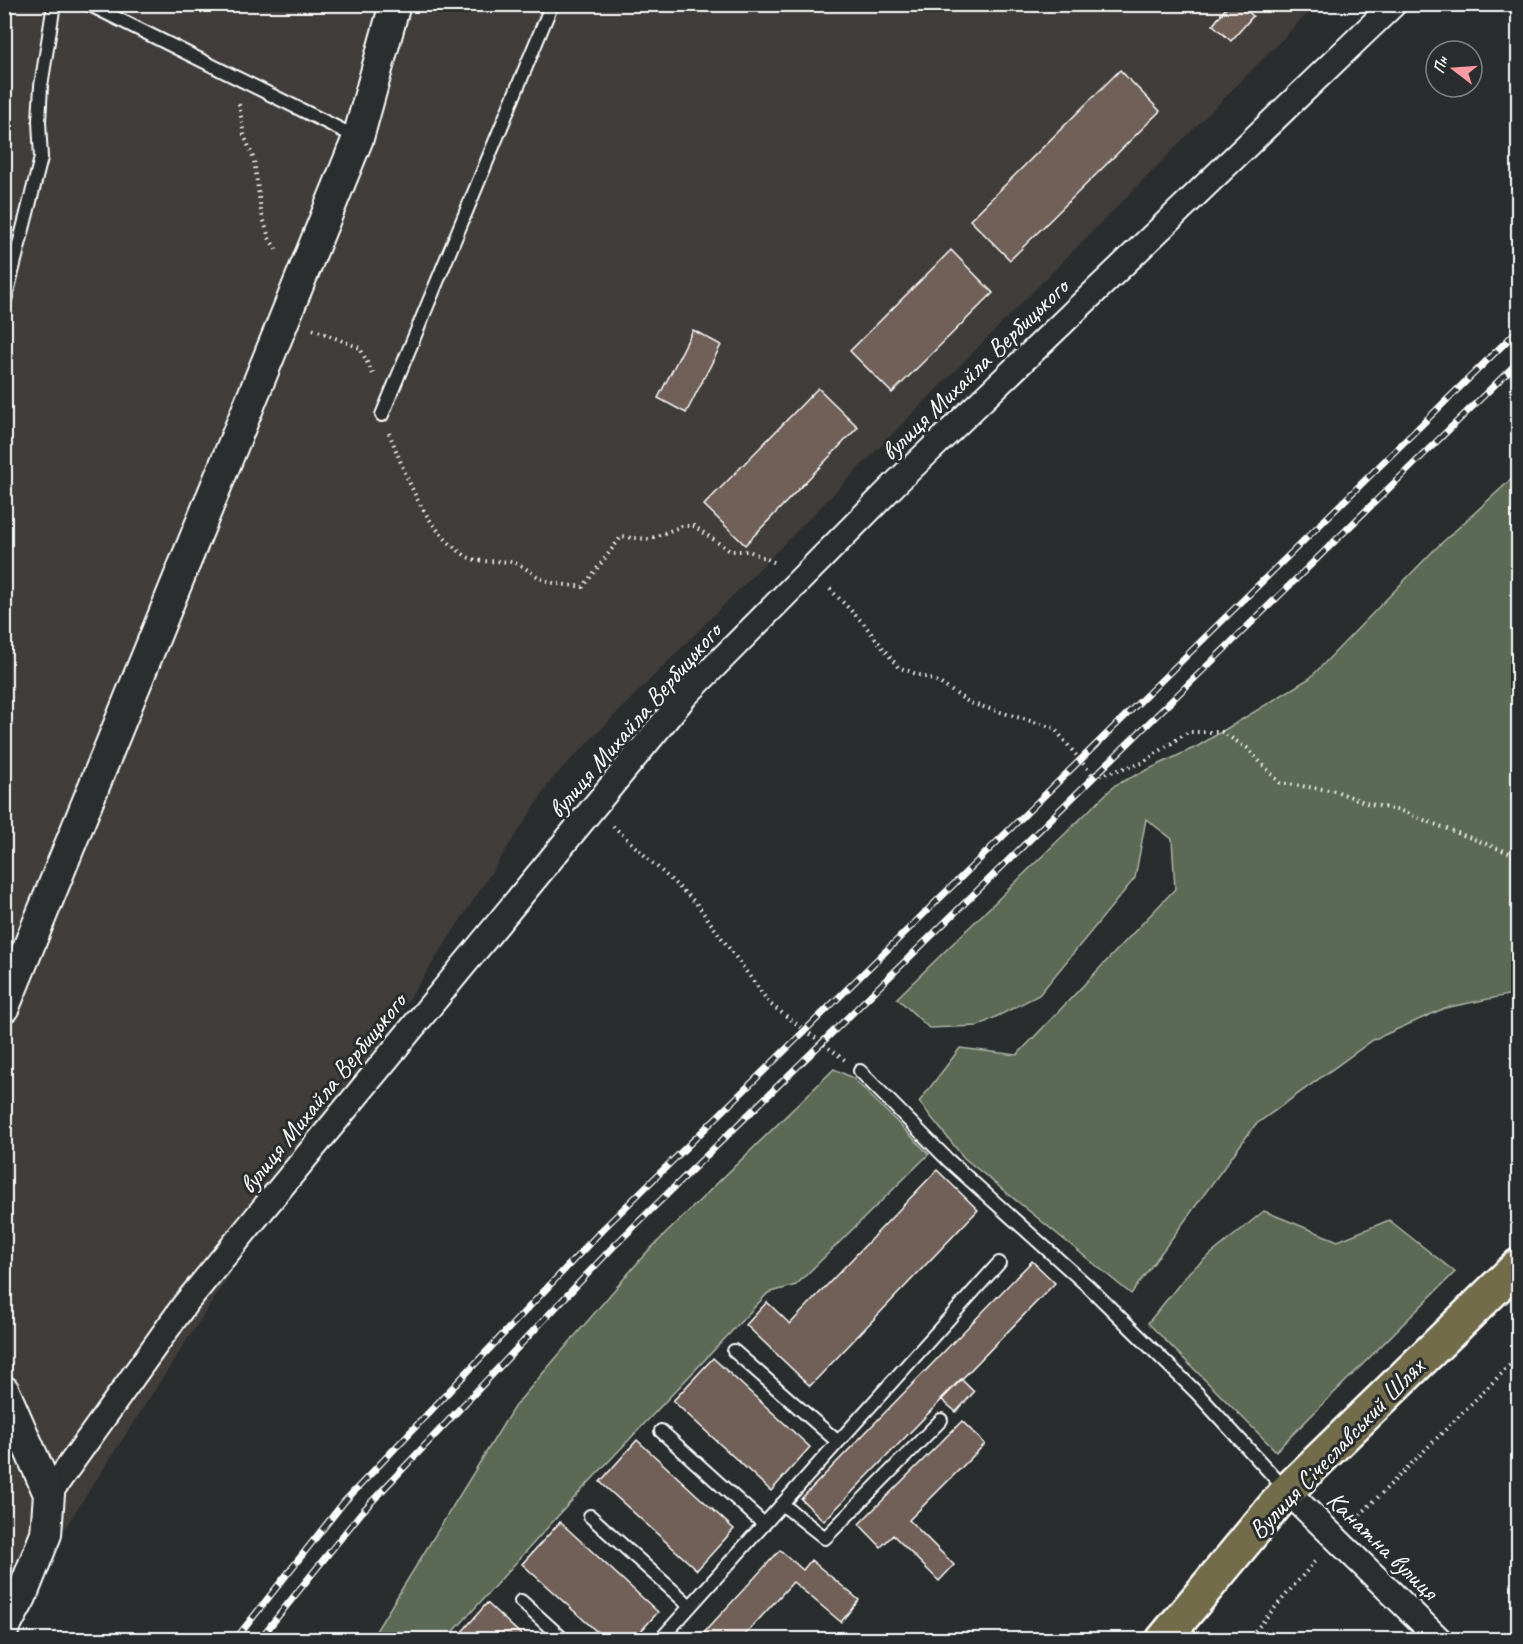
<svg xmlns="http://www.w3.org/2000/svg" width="1523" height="1644" viewBox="0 0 1523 1644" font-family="Caveat,sans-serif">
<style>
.built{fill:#3f3c3b}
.green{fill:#5c6b54;stroke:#aeb5aa;stroke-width:1.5}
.building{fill:#716059;stroke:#fff;stroke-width:1.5}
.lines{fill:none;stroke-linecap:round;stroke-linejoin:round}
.service-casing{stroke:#fff;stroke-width:16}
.minor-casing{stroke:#fff;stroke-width:28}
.tertiary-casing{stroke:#fff;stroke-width:34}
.primary-casing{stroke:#fff;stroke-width:38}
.path{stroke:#fff;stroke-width:4;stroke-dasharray:1.5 4.5;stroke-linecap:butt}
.service{stroke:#2a2d2e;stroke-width:12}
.minor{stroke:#2a2d2e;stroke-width:24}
.tertiary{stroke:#2a2d2e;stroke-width:30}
.primary{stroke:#726c4b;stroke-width:33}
.rail-casing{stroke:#fff;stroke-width:7}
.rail{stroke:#2a2d2e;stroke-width:4.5;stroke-dasharray:14;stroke-linecap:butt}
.labels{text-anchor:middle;stroke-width:6;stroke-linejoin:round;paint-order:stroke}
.street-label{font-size:26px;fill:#fff;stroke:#2a2d2e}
</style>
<rect width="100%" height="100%" fill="#2a2d2e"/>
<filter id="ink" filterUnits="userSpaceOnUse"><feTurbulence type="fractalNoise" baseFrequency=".0167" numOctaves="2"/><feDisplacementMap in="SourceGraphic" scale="12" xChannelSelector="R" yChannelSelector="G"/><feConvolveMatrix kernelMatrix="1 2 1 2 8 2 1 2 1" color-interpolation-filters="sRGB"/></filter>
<g filter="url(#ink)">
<!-- built -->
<path class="built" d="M5 5H1316L553 778 5 1620Z"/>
<!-- green -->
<path class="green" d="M1518 473V993L1445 1008 1373 1040 1255 1125 1131 1294 964 1158 919 1102 960 1048 1017 1055 1175 889 1172 839 1146 819 1135 878 1039 995 978 1026 929 1028 897 998 1115 785 1198 746 1310 678 1434 550Z
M834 1069 853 1078 929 1154 796 1285 768 1293 576 1496 447 1639H371L514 1407 645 1254Z
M1264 1211 1338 1241 1389 1220 1455 1272 1276 1451 1148 1323 1190 1271Z"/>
<!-- building -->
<path class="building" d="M1229 4H1239L1253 16 1231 41 1213 25Z
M1120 70 1160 111 1010 260 970 220Z
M951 250 993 293 892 393 850 351Z
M693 330 721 345 686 413 658 398Z
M818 388 858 427 745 545 704 505Z
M937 1170 978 1210 810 1386 746 1325 767 1302 790 1324Z
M1032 1261 1055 1283 824 1521 801 1499Z
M713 1358 810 1447 771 1491 673 1401Z
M961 1379 974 1392 956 1412 941 1399Z
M962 1421 985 1444 909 1520 954 1565 939 1581 893 1535 881 1547 859 1524Z
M637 1440 734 1529 697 1570 600 1482Z
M560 1522 658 1612 633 1640H606L522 1564Z
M780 1550 803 1570 811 1560 859 1600 841 1622 793 1582 740 1640H697Z
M487 1603 527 1640H455Z"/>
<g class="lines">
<!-- service casing -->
<g class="service-casing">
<path id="service" d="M88 4 358 138
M4 304 41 158 39 121 41 86 54 4
M382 415 552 4
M860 1071 948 1160 1090 1288 1197 1393 1286 1490
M734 1351 838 1442
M661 1431 764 1524
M782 1504 825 1538 941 1420
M590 1516 690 1606
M521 1601 564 1640
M660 1640 999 1263"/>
</g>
<!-- minor casing -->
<g class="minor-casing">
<path id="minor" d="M1287 1491 1440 1640
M49 1494 185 1304 686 695 899 480 1394 4"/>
</g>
<!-- tertiary casing -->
<g class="tertiary-casing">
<path id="tertiary" d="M4 1007 358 138 395 4
M4 1391 49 1494 46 1534 21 1597 4 1628"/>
</g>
<!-- primary casing -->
<g class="primary-casing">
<path id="primary" d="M1163 1640 1287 1491 1518 1266"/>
</g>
<!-- path -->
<path class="path" d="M239 104 244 135 254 160 261 211 269 238 278 252
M313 329 360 348 374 376
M389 433C407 477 423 528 466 556 479 564 496 560 511 562 525 565 533 576 547 581 558 585 572 585 583 587L621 537 649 539 682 526H694L730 551H749L778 564
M830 589 864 624 898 667 938 682 970 703 1054 728 1094 777 1142 763 1188 732H1222L1247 748 1280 783 1336 791 1366 803 1401 811 1512 854 1518 863
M613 826 696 903 770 1004 845 1060
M1356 1519 1518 1357
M1247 1640 1317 1559"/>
<!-- service -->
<use href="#service" class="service"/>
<!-- minor -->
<use href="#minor" class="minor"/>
<!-- tertiary -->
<use href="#tertiary" class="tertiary"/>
<!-- primary -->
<use href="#primary" class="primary"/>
<!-- rail casing -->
<g class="rail-casing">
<path id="rail" d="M235 1640 344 1502 603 1229 1518 330
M259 1640 361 1513 612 1248 1518 362"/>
</g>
<!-- rail -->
<use href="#rail" class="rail"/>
</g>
</g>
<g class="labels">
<!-- street labels -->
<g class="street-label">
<text transform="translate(974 369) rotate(-44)" y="9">вулиця Михайла Вербицького</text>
<text transform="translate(634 720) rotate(-49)" y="9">вулиця Михайла Вербицького</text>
<text transform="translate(322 1093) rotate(-51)" y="9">вулиця Михайла Вербицького</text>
<text transform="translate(1336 1448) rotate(-46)" y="9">Вулиця Січеславський Шлях</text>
<text transform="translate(1383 1545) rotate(44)" y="9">Канатна вулиця</text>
</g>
</g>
<!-- margin -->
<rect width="1523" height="1644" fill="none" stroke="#2a2d2e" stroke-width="24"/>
<rect x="12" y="12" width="1499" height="1620" fill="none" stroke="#fff" stroke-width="2" filter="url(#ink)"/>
<!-- north arrow -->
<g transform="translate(1454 69) rotate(287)"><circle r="28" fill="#2a2d2e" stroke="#7f8182" stroke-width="1.5"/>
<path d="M0-4.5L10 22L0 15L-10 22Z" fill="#ff9aa2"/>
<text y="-9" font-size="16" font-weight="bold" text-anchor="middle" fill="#ffffff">Пн</text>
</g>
</svg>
